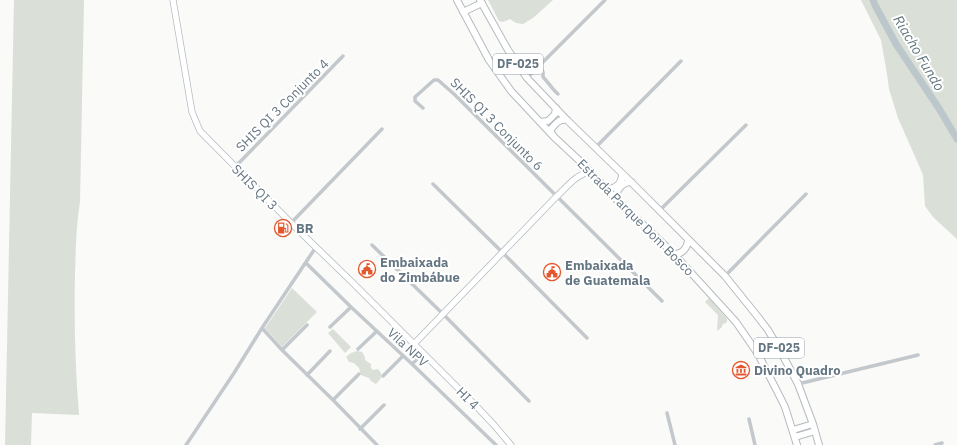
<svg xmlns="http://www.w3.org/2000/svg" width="957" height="445" viewBox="0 0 957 445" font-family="'IBM Plex Sans',sans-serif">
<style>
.green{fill:#dadfd7}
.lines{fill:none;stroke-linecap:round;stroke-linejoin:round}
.river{stroke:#bbc7cb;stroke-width:7}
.secondary-casing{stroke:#b3babf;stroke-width:7}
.primary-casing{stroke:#b5babe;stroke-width:8}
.street{stroke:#c3c8cc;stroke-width:3.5}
.secondary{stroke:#fff;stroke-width:5.5}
.primary{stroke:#fff;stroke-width:6}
.labels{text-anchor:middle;stroke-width:4;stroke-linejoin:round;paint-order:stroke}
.shield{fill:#fff;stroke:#939fa8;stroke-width:1}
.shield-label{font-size:12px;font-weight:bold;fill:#657683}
.street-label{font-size:13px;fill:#657683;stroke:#fff}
.poi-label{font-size:13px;font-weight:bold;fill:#657683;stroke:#fff;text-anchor:start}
.water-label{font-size:14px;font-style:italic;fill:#60757c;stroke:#fff}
</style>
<rect width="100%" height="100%" fill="#fafaf8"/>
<!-- green -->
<path class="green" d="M14 0H84L80 202C76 225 76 248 75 272 74 320 75 367 79 415L32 413 31 445H5Z
M488 0H553L533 18 523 24 516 23 510 19 503 22 499 21Z
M861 0H957V239L934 218 925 206 923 175 917 161 898 118 889 89 887 74 881 40Z
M292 288 317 312 282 347 265 328Z
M709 298 727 319V322L722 325V327L717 331 718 315 705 302Z
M333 329 351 347 345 353 328 333Z
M357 351 362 352 365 357V360L371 364V368L373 370 378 369 381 373V378L376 384 371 381 369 378 361 375 359 368 354 363 349 362 346 357 351 353Z"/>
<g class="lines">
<!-- river -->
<path class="river" d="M873 0 875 5 896 44 940 110 957 139"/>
<!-- secondary casing -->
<g class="secondary-casing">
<path id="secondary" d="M173 0 192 112 200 131 291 223 353 283 477 407 494 425 511 445
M414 344 556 197C566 188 576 174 590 172"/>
</g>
<!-- primary casing -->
<g class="primary-casing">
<path id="primary" d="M457 0 489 60 511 91 553 136 583 164 617 200 674 254 736 322 758 354 778 393 785 407 797 445
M480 0 508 50 527 78 567 120 631 182 725 276 758 317 768 330 782 354 798 384 813 424 819 445
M463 12 482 3
M540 122 548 121 555 114 556 108
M553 135 551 133V129C557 123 558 119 567 120
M606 189C616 189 622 183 622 174
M617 200C614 191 623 182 631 182
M674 254C682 255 688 247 688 240
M793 430 813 424
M795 437 815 431"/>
</g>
<!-- street -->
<path class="street" d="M540 66 543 72V77C549 83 552 89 558 94
M527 78 605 0
M423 108 415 101V97L434 80H438L454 94 662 301
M595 148 681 61
M235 167 343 56
M433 184 503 253 587 338
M659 211 746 125
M291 223 382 129
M372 245 443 314 529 401
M306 263 351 307 412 364 496 445
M725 276 806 194
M330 327 351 307
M262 328 282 350 333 400 377 445
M358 349 377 331
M282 350 307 325
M412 364 423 353
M307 375 330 351
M383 376 403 356
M798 384 918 355
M333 400 359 374
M667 413 675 445
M749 419 755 445
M360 429 384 405
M186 445 234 373 262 328 316 247
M935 445 942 443"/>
<!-- secondary -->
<use href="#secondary" class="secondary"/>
<!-- primary -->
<use href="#primary" class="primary"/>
</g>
<!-- icons -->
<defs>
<g id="fuel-ring" transform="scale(0.9)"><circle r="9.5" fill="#fff" stroke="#e4572e" stroke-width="1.5"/><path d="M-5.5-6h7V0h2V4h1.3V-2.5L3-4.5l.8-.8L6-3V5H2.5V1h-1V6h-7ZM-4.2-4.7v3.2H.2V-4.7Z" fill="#e4572e"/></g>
<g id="civic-ring" transform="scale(0.9)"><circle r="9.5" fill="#fff" stroke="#e4572e" stroke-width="1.5"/><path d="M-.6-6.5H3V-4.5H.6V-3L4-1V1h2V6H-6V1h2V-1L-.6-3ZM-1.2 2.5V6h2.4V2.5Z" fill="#e4572e"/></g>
<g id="museum-ring" transform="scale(0.9)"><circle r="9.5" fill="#fff" stroke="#e4572e" stroke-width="1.5"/><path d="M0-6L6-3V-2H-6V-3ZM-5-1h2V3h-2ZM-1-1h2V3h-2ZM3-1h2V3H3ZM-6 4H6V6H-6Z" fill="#e4572e"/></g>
</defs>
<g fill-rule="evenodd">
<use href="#fuel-ring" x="283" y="228"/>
<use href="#civic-ring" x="367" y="269"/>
<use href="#civic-ring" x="552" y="272"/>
<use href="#museum-ring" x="741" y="370"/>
</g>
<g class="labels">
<!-- shield labels -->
<g class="shield">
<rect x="493" y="54" width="50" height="20" rx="3"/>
<rect x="754" y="338" width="50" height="20" rx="3"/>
</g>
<g class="shield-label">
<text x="518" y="68">DF-025</text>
<text x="779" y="352">DF-025</text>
</g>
<!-- street labels -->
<g class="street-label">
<text transform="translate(282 105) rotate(-45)" y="5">SHIS QI 3 Conjunto 4</text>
<text transform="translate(497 124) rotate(45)" y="5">SHIS QI 3 Conjunto 6</text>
<text transform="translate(255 187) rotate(45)" y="5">SHIS QI 3</text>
<text transform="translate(636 217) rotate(45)" y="5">Estrada Parque Dom Bosco</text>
<text transform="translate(408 347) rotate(43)" y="5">Vila NPV</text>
<text transform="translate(468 398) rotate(45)" y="5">HI 4</text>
</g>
<!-- poi labels -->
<g class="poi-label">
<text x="296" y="233">BR</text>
<text x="380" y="267">Embaixada<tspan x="380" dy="15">do Zimbábue</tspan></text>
<text x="565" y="270">Embaixada<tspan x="565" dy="15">de Guatemala</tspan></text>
<text x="754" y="375">Divino Quadro</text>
</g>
<!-- water labels -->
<g class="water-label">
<text transform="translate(919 53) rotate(59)" y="5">Riacho Fundo</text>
</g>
</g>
</svg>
